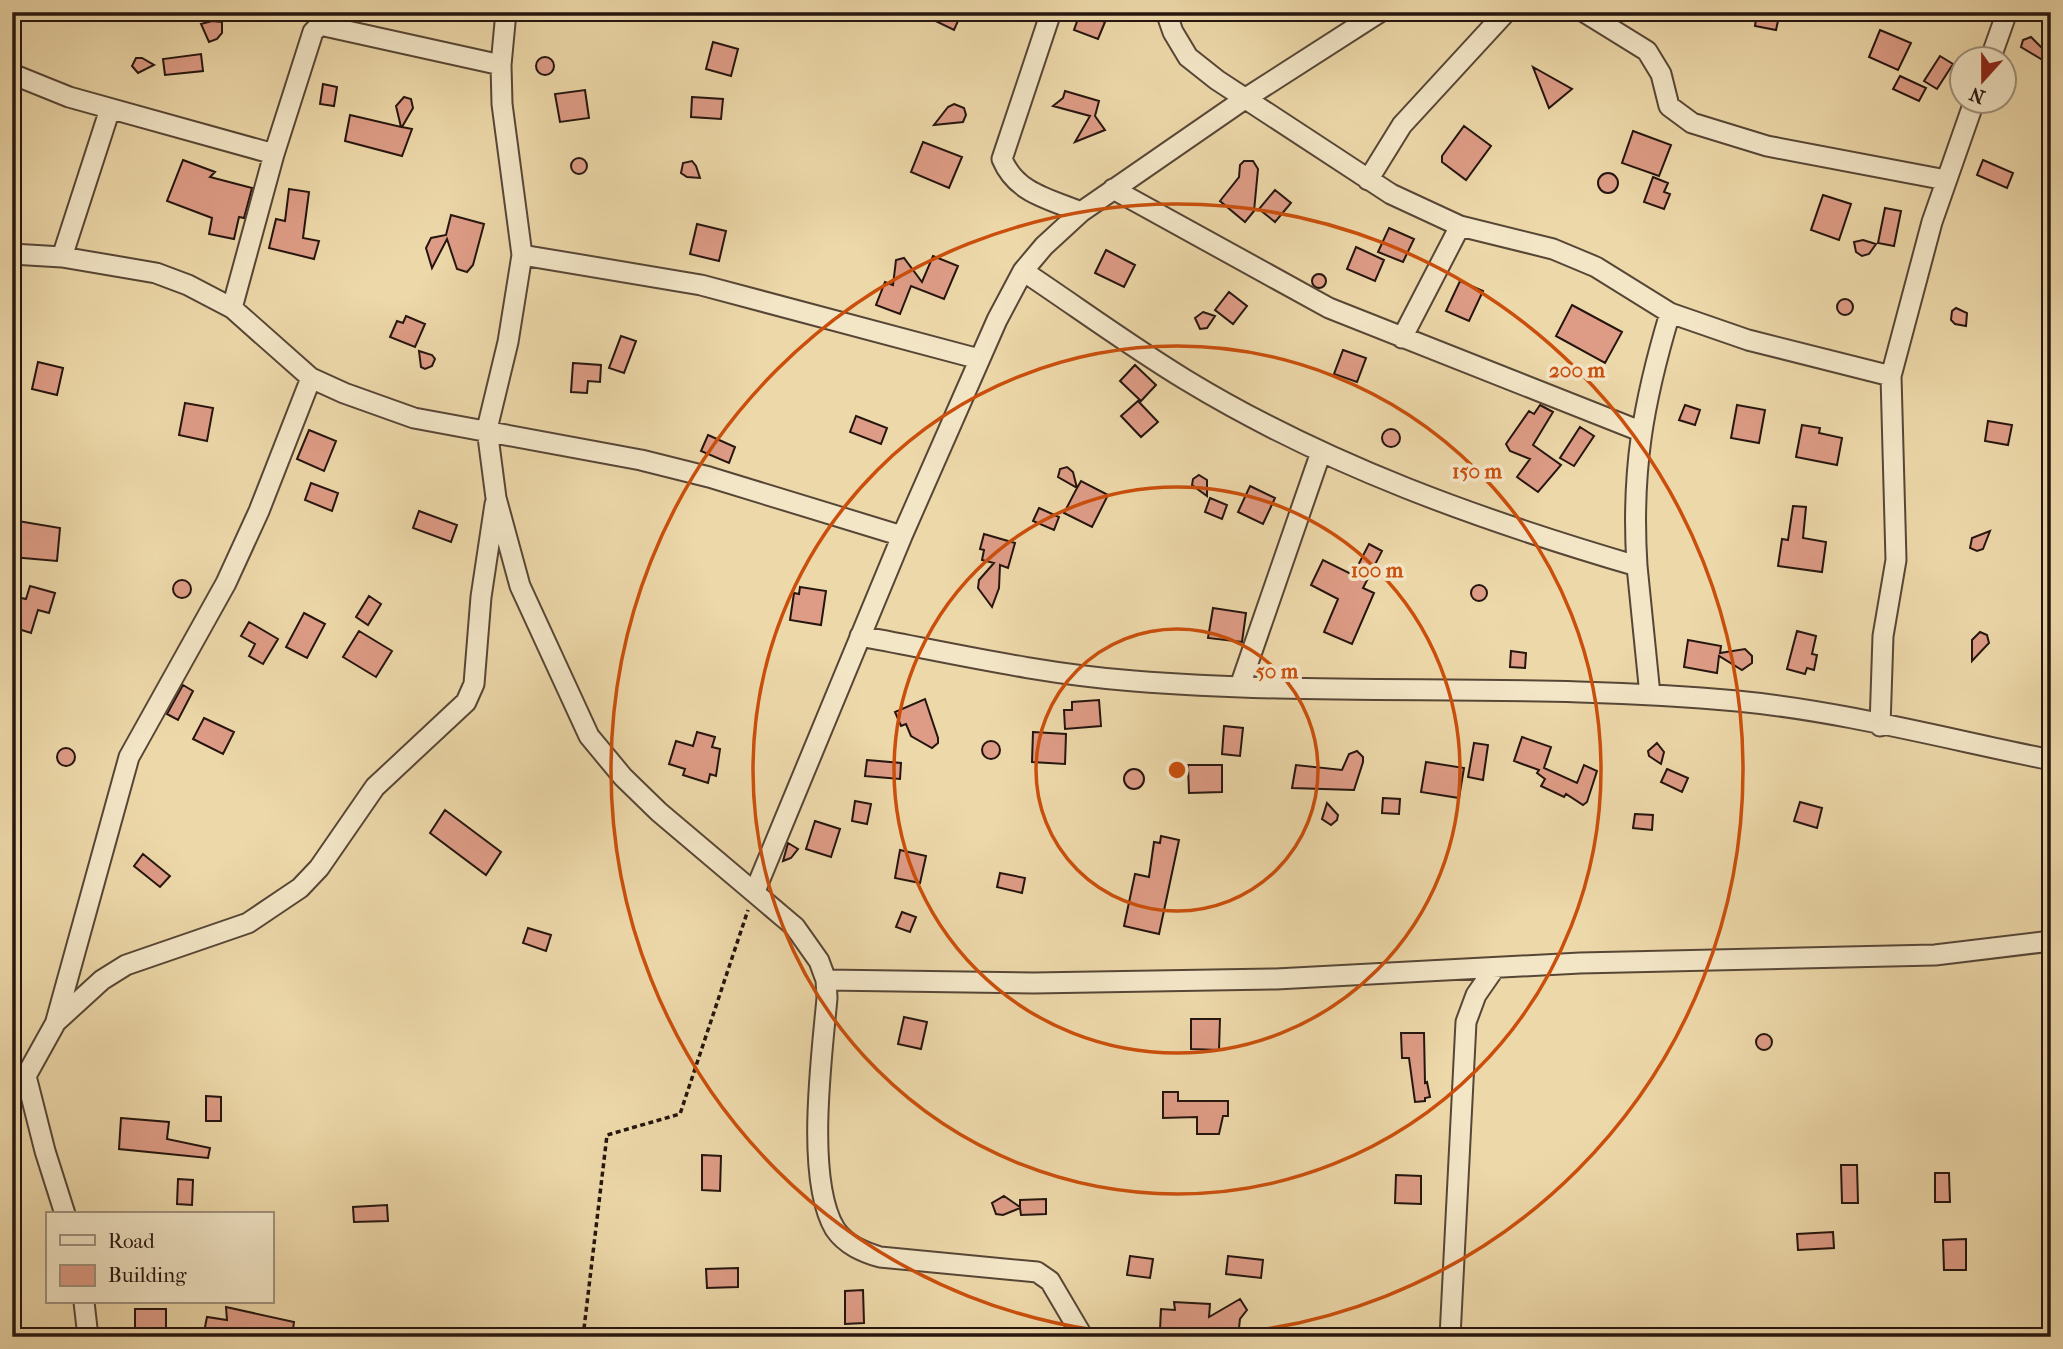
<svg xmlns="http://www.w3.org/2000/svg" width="2063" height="1349" viewBox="0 0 2063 1349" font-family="'IM FELL French Canon',serif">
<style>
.building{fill:#de9c86;stroke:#25150f;stroke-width:2}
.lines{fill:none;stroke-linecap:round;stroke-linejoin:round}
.street-casing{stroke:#574636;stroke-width:23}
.path{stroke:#25150f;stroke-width:3.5;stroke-dasharray:5 3.5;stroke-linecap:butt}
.street{stroke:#f3e6c7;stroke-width:19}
.ring{fill:none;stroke:#cb4f0c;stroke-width:3.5}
.centre{fill:#cb4f0c;stroke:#f3e6c7;stroke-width:3.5}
.ring-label{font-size:21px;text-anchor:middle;font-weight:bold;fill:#cb4f0c;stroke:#f3e6c7;stroke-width:7;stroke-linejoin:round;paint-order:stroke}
</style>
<rect width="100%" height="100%" fill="#edd8a9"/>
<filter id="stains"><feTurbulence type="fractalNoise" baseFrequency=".00286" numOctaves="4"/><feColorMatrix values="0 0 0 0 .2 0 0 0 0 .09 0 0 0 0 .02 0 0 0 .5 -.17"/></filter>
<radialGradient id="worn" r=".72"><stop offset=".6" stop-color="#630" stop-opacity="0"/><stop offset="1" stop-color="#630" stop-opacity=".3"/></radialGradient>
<!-- building -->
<path class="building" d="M917 12H962L954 30Z
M1757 12H1780L1776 30 1755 26Z
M1080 13 1105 22 1098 39 1074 30Z
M212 21 222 22V33L217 39 209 42 201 24Z
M1880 30 1911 43 1898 70 1869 57Z
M2031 37 2051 57V65L2021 47 2023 40Z
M713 42 738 49 731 76 706 69Z
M201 54 203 71 165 75 163 59Z
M1940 56 1953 64 1937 89 1924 81Z
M536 66a9 9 0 1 1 18 0a9 9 0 1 1-18 0Z
M136 58H142L154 65 138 73 132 66Z
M1533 67 1572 89 1549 108Z
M1900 76 1926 88 1919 101 1893 89Z
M323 84 337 87 334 106 320 104Z
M585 90 589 118 560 122 555 94Z
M1065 91 1099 101 1095 116 1105 130 1075 142 1090 116 1053 106 1063 98Z
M404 97 411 99 413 108 402 127 412 129 402 156 345 141 350 115 401 127 396 106Z
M692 97 723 99 721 119 691 117Z
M954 104 964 108 966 115 963 122 934 125 948 107Z
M1464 126 1491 146 1466 180 1442 162V156Z
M1633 131 1671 145 1659 176 1622 163Z
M923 142 962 157 949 188 911 172Z
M571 166a8 8 0 1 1 16 0a8 8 0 1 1-16 0Z
M183 160 215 172 210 177 252 188 244 218 239 217 234 239 209 234 212 218 167 201Z
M1983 160 2013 173 2007 188 1977 175Z
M692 161 696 166 700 178 687 177 681 173 683 163Z
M1244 161H1253L1258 169 1254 211 1245 222 1220 201 1239 177 1240 165Z
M1598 183a10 10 0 1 1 20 0a10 10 0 1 1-20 0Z
M1653 177 1668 183 1664 192 1670 194 1664 209 1644 202Z
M289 189 309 192 303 238 319 241 314 259 269 248 276 219 285 221Z
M1275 190 1291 203 1275 222 1259 209Z
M1823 195 1851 204 1839 240 1811 230Z
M1885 208 1901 211 1894 246 1878 243Z
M451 215 484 224 473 265 467 272 457 269 447 239 432 268 426 248 431 238 446 235Z
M697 224 726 231 719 261 690 254Z
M1389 228 1414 239 1403 262 1378 252Z
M1863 240 1876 244 1869 254 1862 256 1856 252 1854 242Z
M1356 247 1384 260 1375 281 1347 269Z
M1106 250 1135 265 1124 287 1095 273Z
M933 256 958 266 944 299 911 286 900 314 876 305 885 282 893 285 896 260 904 258 922 282Z
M1312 281a7 7 0 1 1 14 0a7 7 0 1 1-14 0Z
M1460 281 1483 291 1469 321 1446 311Z
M1229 292 1247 306 1233 324 1215 310Z
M1837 307a8 8 0 1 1 16 0a8 8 0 1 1-16 0Z
M1572 305 1622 332 1605 363 1556 336Z
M1956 308 1967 313 1966 326 1955 324 1951 320 1952 311Z
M1203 312 1215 316 1207 328 1200 329 1195 318Z
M406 316 425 324 415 347 390 337 397 321 403 323Z
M621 336 636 341 624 373 609 368Z
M1343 350 1366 358 1357 382 1334 374Z
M419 351 432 355 435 359 432 366 425 369 421 367Z
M38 362 63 368 57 395 32 389Z
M573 363 601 365 600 382 588 381 587 393 571 392Z
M1135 365 1156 385 1141 401 1120 381Z
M1138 401 1158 422 1141 437 1121 416Z
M185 403 213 408 207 441 179 435Z
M1540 405 1553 412 1533 445 1561 465 1538 492 1517 477 1530 459 1510 451 1506 444 1529 411 1534 414Z
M1685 405 1700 410 1695 425 1679 420Z
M1737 405 1765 410 1759 443 1731 438Z
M856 416 887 428 881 444 850 432Z
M1988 421 2012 425 2008 445 1985 441Z
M1802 425 1820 428 1819 433 1842 438 1837 465 1796 457Z
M1580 427 1594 436 1574 466 1560 458Z
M1382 438a9 9 0 1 1 18 0a9 9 0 1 1-18 0Z
M309 430 336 441 324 471 297 459Z
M708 435 735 447 729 463 701 451Z
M1067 467 1073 472 1077 488 1081 481 1108 495 1092 527 1064 513 1077 488 1058 477 1060 469Z
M1199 475 1207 480V496L1192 485 1193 479Z
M311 483 338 493 332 511 305 500Z
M1250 486 1275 498 1263 524 1238 512Z
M1210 498 1227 505 1222 519 1205 512Z
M1793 506 1806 507 1803 538 1826 542 1822 572 1778 566 1782 539 1788 540Z
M1039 508 1059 517 1054 530 1033 521Z
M419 511 457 525 451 542 413 528Z
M12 520 60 528 57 561 12 557Z
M1990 531 1983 549 1977 551 1970 548 1972 538Z
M984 534 1015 543 1008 568 1000 565 999 588 992 607 978 588 979 580 994 563 982 560 984 550 980 549Z
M1369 544 1382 551 1363 588 1374 593 1352 644 1324 632 1338 599 1311 585 1323 560 1353 575Z
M173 589a9 9 0 1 1 18 0a9 9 0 1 1-18 0Z
M1471 593a8 8 0 1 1 16 0a8 8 0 1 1-16 0Z
M30 586 55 593 49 613 38 610 31 633 12 627V596L26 599Z
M800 587 826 591 821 625 790 620 794 593 799 594Z
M369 596 381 604 368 625 356 617Z
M1213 608 1246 613 1242 642 1208 638Z
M304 613 325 624 307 658 286 647Z
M249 622 278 639 263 664 249 656 255 644 241 636Z
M359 631 392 651 376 677 343 657Z
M1797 631 1816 636 1812 654 1817 655 1814 670 1807 668 1805 674 1787 669Z
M1980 632 1987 635 1989 643 1972 661V640Z
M1688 640 1721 646 1720 653 1745 649 1752 656V663L1742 670 1719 656 1717 673 1684 667Z
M1511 651 1526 653 1525 668 1510 667Z
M183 685 193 691 178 720 167 714Z
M925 699 938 738V743L932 748 911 736 906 724 901 726 895 712Z
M1099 700 1101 726 1065 729 1064 710H1072V702Z
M204 718 234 732 223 754 193 739Z
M1224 726 1243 728 1240 756 1222 754Z
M697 732 715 737 712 747 720 749 716 776 710 774 708 783 683 775 685 769 669 764 676 741 693 746Z
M1033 732 1066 734 1065 764 1032 762Z
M1522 737 1551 747 1544 768 1577 783 1584 765 1597 771 1587 802 1583 805 1566 794 1564 797 1541 786 1545 779 1537 773 1539 770 1514 761Z
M982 750a9 9 0 1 1 18 0a9 9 0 1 1-18 0Z
M1474 743 1488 745 1483 780 1468 777Z
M1657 743 1664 752 1661 764 1649 756 1648 751Z
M57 757a9 9 0 1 1 18 0a9 9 0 1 1-18 0Z
M1357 751 1363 757V762L1354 790 1292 788 1296 765 1342 770 1349 754Z
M867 760 901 763 900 779 865 776Z
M1426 762 1464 768 1459 798 1421 792Z
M1188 765H1222V792L1189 793Z
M1667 769 1688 778 1682 792 1661 782Z
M1124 779a10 10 0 1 1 20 0a10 10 0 1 1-20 0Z
M1383 798 1400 799 1399 814 1382 813Z
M855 801 871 804 867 824 852 821Z
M1800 802 1822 808 1817 828 1794 821Z
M1327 803 1338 815 1337 820 1331 825 1322 819Z
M445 810 501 852 486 875 430 833Z
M1635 814 1653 815 1652 830 1633 828Z
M815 821 840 829 831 857 806 849Z
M1161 836 1179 840 1159 934 1124 926 1135 874 1149 877 1154 842 1160 843Z
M788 843 798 849 791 858 783 861Z
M900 850 926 856 920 883 895 878Z
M143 854 170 876 160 887 134 866Z
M1000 873 1025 878 1022 893 997 887Z
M902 912 916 917 910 932 896 927Z
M528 928 551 935 546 951 523 943Z
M904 1017 927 1022 921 1049 898 1044Z
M1191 1019H1220L1219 1050 1191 1049Z
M1401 1033H1424L1425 1083 1427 1082 1430 1097 1425 1098V1101L1415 1102 1409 1058H1402Z
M1756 1042a8 8 0 1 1 16 0a8 8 0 1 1-16 0Z
M1163 1092H1178V1101H1228V1116H1223L1219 1134H1197V1117L1163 1118Z
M206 1096 221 1097V1121H206Z
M121 1118 169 1122 167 1139 210 1148 208 1158 119 1149Z
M702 1155 721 1156 720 1191 702 1190Z
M1841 1165H1857L1858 1203H1842Z
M1935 1173H1949L1950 1202H1935Z
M1396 1175 1421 1176V1204L1395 1203Z
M178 1179 193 1180 192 1205 177 1204Z
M1004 1196 1020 1207V1200L1046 1199V1214L1021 1215 1020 1208 1003 1215 996 1214 992 1203Z
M387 1205 388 1221 354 1222 353 1207Z
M1833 1232 1834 1248 1798 1250 1797 1234Z
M1966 1239V1270H1944L1943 1240Z
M1130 1256 1153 1259 1150 1278 1127 1275Z
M1228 1256 1263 1260 1261 1278 1226 1274Z
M738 1268V1287L707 1288 706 1269Z
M863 1290 864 1323 845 1324V1291Z
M1240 1299 1247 1310 1240 1319 1238 1337H1176L1183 1331 1160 1330 1161 1309 1175 1310 1174 1302 1210 1304 1209 1317Z
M226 1307 294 1322 292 1337H203L207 1317 227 1320Z
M135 1309H166V1337H135Z"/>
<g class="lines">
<!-- street casing -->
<g class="street-casing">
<path id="street" d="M506 12 501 65 502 104 522 255 508 342 487 429 496 498 520 586 589 736 623 777 659 812 795 927 819 961 826 980 827 998C822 1055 805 1179 835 1229 846 1245 863 1252 880 1257L1037 1272 1050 1281 1083 1337
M1051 12 1002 159C1016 193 1049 199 1081 212
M1166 12 1173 32 1188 57 1217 80 1391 194 1460 226 1553 249 1596 267 1670 313
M1584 12 1647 51 1661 74 1669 106 1692 123 1767 146 1946 180
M1990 60 2007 12
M12 74 69 97 274 154 313 32 320 25 501 65
M1368 180 1402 125 1506 12
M1113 189 1329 308 1640 431
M12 254 62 257 156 273 188 285 232 308 311 378 344 393 414 418 641 460 709 477 902 536 997 320 1023 271 1044 246 1081 212 1246 98 1380 12
M522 255 701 285 979 359
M62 257 110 109
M1023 271C1077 307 1130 346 1186 380 1326 465 1480 520 1637 566L1650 695
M232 308 274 154
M1402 338 1460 226
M1891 376 1932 222 1974 102
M1637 566C1631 471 1643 403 1670 313L1748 340 1891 376 1896 560 1883 636 1880 726
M860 636C951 653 1041 674 1134 681 1334 697 1536 682 1737 701 1842 711 1947 739 2051 760
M1240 686 1321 452
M755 891 902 536
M826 980 1034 983 1276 979 1580 963 1935 955 2051 941
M56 1021 129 757 226 583 259 511 311 378
M65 1214 45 1151 26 1076 56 1022 102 980 126 965 248 923 300 888 319 868 375 787 466 702 474 684 481 597 495 504
M84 1302 88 1337
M1450 1337 1466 1022 1476 995 1494 969"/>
</g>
<!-- path -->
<path class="path" d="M583 1337 607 1135 680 1114 748 910"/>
<!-- street -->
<use href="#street" class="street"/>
</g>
<!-- distance rings -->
<g class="ring">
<circle cx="1177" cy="770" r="141"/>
<circle cx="1177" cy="770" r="283"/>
<circle cx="1177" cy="770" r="424"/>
<circle cx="1177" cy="770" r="566"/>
</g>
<circle cx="1177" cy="770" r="10" class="centre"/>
<g class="ring-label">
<text x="1577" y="377">200 m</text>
<text x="1477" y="478">150 m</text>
<text x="1377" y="577">100 m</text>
<text x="1277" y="678">50 m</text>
</g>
<!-- margin -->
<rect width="2063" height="1349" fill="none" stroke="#edd8a9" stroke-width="42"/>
<rect x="14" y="14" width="2035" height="1321" fill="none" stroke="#25150f" stroke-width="3.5"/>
<rect x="21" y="21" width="2021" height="1307" fill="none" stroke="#25150f" stroke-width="2"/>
<!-- legend -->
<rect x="46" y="1212" width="228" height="91" fill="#f3e6c7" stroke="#a1927d" stroke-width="2"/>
<rect x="60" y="1235" width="35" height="10" fill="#f3e6c7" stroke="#a1927d" stroke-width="2"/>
<text x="108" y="1248" font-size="21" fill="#25150f">Road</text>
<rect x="60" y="1265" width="35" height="21" fill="#de9c86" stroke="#a1927d" stroke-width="2"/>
<text x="108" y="1282" font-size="21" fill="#25150f">Building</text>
<!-- north arrow -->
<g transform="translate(1983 80) rotate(201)"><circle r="33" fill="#f3e6c7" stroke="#a1927d" stroke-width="2"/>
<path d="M0-5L12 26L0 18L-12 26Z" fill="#8f2418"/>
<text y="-10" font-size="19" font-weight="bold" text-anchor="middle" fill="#25150f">N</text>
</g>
<rect width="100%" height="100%" filter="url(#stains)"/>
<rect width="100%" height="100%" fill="url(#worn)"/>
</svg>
